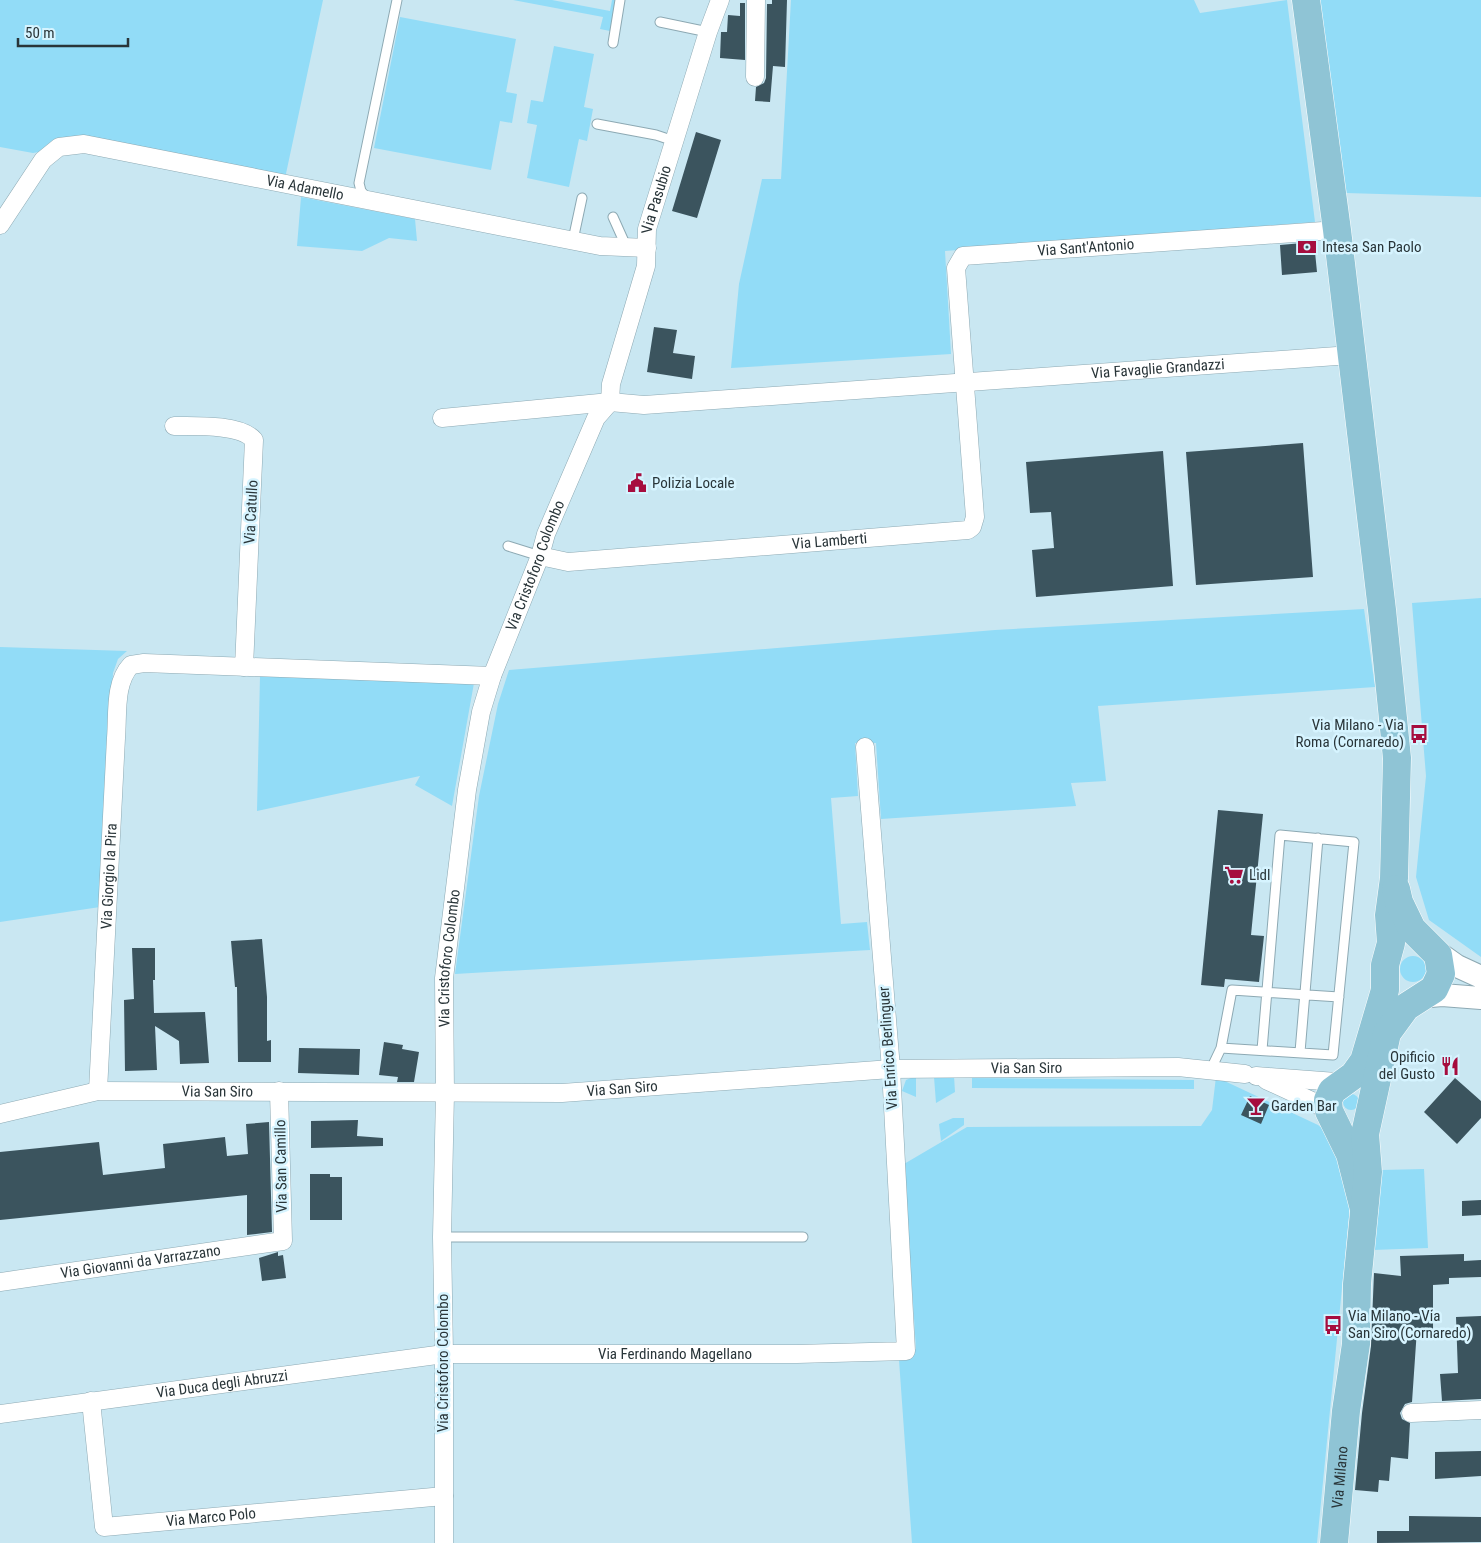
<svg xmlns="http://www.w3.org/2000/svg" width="1481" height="1543" viewBox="0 0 1481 1543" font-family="'Roboto Condensed',sans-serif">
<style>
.green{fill:#92dcf7}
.building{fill:#3b545e}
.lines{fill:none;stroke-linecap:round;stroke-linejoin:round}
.service-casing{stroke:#8da9b3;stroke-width:11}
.minor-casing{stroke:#8da9b3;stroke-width:19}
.tertiary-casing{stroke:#8da9b3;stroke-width:24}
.primary-casing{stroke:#fff;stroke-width:29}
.service{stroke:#fff;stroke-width:9}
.minor{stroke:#fff;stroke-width:18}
.tertiary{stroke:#fff;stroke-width:22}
.primary{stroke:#8fc4d5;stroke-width:28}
.labels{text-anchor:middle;stroke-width:5;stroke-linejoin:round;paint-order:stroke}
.street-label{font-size:15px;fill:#293539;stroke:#d6f4ff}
.poi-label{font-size:15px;fill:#293539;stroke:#d6f4ff;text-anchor:start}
</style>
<rect width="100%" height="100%" fill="#c9e7f2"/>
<!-- green -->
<path class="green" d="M0 0H323L284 183 84 144 33 153 0 147Z
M513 0H552L610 11 612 0H615L610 31 600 29 603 17Z
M791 0H1194L1200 13 1287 0 1315 222 945 251 951 354 731 368 739 284 762 179H781Z
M1320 0H1481V197L1346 193Z
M400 17 516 39 506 92 517 94 512 123 500 121 491 170 374 148Z
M554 46 594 54 584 107 593 109 587 141 579 139 569 187 527 178 537 125 527 123 531 100 543 102Z
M301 197 415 219 417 241 389 238 362 251 297 246Z
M1481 598V957L1429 920 1416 877 1426 776 1412 603Z
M1364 609 1375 687 1098 706 1106 781 1071 783 1076 806 881 819 876 743H855L858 796 831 798 841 924 867 922 870 950 455 974 479 796 498 704 509 670 995 630Z
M0 647 127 651 118 659 113 673 100 907 0 922Z
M260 676 474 683 452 806 415 785 420 776 257 811Z
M1400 969a13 13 0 1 1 26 0a13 13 0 1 1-26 0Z
M916 1076V1097L902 1091 906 1080Z
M954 1076 955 1092 936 1103 934 1077Z
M1216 1077 1318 1125 1334 1138 1351 1196 1317 1543H912L899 1360 916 1349 904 1164 967 1127 1201 1126 1212 1110Z
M972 1078 1194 1080V1089L972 1088Z
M1343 1102a8 8 0 1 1 16 0a8 8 0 1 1-16 0Z
M953 1118H964V1125L941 1141 939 1124Z
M1424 1169 1428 1248 1373 1250 1381 1170Z"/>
<!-- building -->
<path class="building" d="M772 0H787L785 67 773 66 770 102 755 101 756 87 764 83 766 78 767 4H772Z
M740 3H745V60L720 58 721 32H727L728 15 740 16Z
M696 132 721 140 697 218 672 211Z
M1314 242 1317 272 1282 275 1280 245Z
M654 327 677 330 673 353 695 356 692 379 647 372Z
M1303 443 1313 577 1196 585 1186 452Z
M1163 451 1173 586 1036 597 1032 550 1054 548 1051 512 1030 513 1026 462Z
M1218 810 1263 814 1251 935 1264 936 1259 982 1225 979 1224 987 1201 985Z
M262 939 267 997V1041L271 1040V1062H238L237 987H235L231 941Z
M132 948H155V980H153L154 1013 205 1012 209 1063 180 1064 179 1041 155 1026 157 1070 125 1071 124 1000 134 999Z
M384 1042 403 1045 402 1049 419 1052 414 1082H397L398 1077 379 1075Z
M299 1048 360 1049 359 1075 298 1073Z
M1455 1078 1481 1101V1118L1457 1144 1424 1112Z
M1250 1096 1269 1105 1261 1124 1241 1115Z
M358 1120 357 1136 383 1138V1146L311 1148V1121Z
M269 1122 272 1232 247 1235V1195L0 1220V1152L99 1142 103 1175 165 1168 163 1144 225 1137 227 1156 248 1154 246 1124Z
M310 1174H330V1177H342V1220H310Z
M1481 1200V1215L1462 1216V1201Z
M278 1252V1256L283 1255 286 1278 262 1281 259 1258Z
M1464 1254V1261L1481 1260V1277L1449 1278V1284L1433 1285V1329H1417L1412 1402 1405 1404 1400 1413 1402 1419 1410 1423 1408 1459 1391 1457 1389 1481 1379 1480 1378 1492 1355 1490 1362 1413 1371 1346 1374 1273 1401 1276 1400 1256Z
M1481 1316V1399L1442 1401 1440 1374 1458 1373 1456 1317Z
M1481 1451V1476L1435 1479V1452Z
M1409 1516 1481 1517V1542L1377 1543V1531H1409Z"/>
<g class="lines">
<!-- service casing -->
<g class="service-casing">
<path id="service" d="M660 22 708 32
M613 43 620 0
M597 124 656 135 674 141
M367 198 361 191 359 183 397 0
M613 217 626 246
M573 240 582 198
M508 546 540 556
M1221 1048 1232 990 1339 997
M1300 1052 1318 838
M1211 1069 1221 1048 1333 1055 1354 842 1280 835 1262 1050
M442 1237H803"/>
</g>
<!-- minor casing -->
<g class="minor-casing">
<g id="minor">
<path d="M755 77 756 0"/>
<path id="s1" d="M0 225 43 160 59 147 84 144 600 246 647 248"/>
<path id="s2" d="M610 402 611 384 646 266 647 229 708 32 720 0"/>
<path id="s3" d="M442 418 610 402 644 405 1351 355"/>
<path d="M174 426C195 426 241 424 254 440L244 667"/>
<path id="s4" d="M540 556 568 562 968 530 972 527 975 517 956 268 963 256 1337 230"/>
<path d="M1256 1076 1336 1082 1347 1080"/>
<path d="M1266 1080 1316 1103 1331 1115"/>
<path id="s5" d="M98 1091 116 738C118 714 114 683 131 665L144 663 492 676"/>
<path id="s6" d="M0 1114 98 1091 562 1093 891 1069 1178 1067 1245 1074"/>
<path id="s7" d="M0 1282 283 1241 279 1091"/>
<path id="s8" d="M91 1401 104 1527 444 1496"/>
<path d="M1411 1413 1481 1410"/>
<path id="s9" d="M0 1414 444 1354H797L906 1351 891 1069 865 747"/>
<path id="s10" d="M444 1543V1354L442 1237 445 1093 444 978 467 790 481 712 492 676 540 556 546 534 596 418 610 402"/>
</g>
</g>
<!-- tertiary casing -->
<g class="tertiary-casing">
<path id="tertiary" d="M1433 949 1457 966 1481 977
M1419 997 1442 995 1481 998"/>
</g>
<!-- primary casing -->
<g class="primary-casing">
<g id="primary">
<path d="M1306 0 1337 230 1382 610 1397 758 1394 878 1389 915 1391 943 1385 965V990L1364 1061 1354 1075 1332 1091 1328 1100 1329 1111 1350 1154 1364 1209"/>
<path id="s11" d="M1334 1543 1346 1411 1356 1344 1357 1284 1368 1172 1365 1134 1387 1033 1406 1007 1434 989 1441 974 1438 955 1412 929 1399 902 1396 889"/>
</g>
</g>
<!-- service -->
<use href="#service" class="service"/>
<!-- minor -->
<use href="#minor" class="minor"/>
<!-- tertiary -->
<use href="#tertiary" class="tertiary"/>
<!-- primary -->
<use href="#primary" class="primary"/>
</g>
<!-- icons -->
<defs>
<g id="bank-bare" transform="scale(1.5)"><path d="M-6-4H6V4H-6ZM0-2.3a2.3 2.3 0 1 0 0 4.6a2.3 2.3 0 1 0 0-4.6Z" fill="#a60d3e" stroke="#d6f4ff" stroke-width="2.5" paint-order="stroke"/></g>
<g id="civic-bare" transform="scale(1.5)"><path d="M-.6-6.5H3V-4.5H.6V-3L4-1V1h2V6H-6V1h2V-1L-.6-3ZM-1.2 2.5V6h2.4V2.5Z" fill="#a60d3e" stroke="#d6f4ff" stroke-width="2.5" paint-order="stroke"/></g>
<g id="bus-bare" transform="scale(1.5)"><path d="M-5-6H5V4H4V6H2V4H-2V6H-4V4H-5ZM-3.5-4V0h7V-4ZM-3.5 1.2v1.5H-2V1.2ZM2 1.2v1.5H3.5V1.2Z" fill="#a60d3e" stroke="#d6f4ff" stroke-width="2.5" paint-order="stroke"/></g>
<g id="supermarket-bare" transform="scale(1.5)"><path d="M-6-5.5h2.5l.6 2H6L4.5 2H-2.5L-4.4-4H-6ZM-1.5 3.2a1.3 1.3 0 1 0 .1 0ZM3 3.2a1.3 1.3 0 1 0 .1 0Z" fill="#a60d3e" stroke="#d6f4ff" stroke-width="2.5" paint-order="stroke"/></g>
<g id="restaurant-bare" transform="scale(1.5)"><path d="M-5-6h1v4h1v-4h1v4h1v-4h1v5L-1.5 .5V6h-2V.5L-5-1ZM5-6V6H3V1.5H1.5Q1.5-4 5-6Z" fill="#a60d3e" stroke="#d6f4ff" stroke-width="2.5" paint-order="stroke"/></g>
<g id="bar-bare" transform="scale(1.5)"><path d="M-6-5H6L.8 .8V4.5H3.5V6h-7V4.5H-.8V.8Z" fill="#a60d3e" stroke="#d6f4ff" stroke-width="2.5" paint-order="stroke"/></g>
</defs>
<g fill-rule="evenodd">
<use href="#bank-bare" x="1307" y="247"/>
<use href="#civic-bare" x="637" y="483"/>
<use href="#bus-bare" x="1419" y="734"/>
<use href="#supermarket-bare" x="1234" y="875"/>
<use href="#restaurant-bare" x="1450" y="1066"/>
<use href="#bar-bare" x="1256" y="1106"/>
<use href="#bus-bare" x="1333" y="1325"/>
</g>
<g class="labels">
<!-- street labels -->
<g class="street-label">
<text dy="5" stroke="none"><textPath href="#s1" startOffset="349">Via Adamello</textPath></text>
<text dy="5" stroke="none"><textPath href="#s2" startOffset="209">Via Pasubio</textPath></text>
<text dy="5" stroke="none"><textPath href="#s4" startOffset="832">Via Sant'Antonio</textPath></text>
<text dy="5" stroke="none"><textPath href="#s3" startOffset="718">Via Favaglie Grandazzi</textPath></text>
<text transform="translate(251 512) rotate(-87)" y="5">Via Catullo</text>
<text dy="5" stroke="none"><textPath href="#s4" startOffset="291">Via Lamberti</textPath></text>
<text dy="5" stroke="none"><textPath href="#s10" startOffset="990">Via Cristoforo Colombo</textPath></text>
<text dy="5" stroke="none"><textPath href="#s5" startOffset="215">Via Giorgio la Pira</textPath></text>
<text dy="5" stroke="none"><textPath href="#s10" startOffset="585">Via Cristoforo Colombo</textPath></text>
<text transform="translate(888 1048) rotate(-94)" y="5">Via Enrico Berlinguer</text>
<text dy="5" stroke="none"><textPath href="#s6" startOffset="1030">Via San Siro</textPath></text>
<text dy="5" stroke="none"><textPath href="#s6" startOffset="625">Via San Siro</textPath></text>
<text dy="5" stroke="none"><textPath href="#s6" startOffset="220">Via San Siro</textPath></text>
<text transform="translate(281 1166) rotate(-91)" y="5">Via San Camillo</text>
<text dy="5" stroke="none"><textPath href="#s7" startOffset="142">Via Giovanni da Varrazzano</textPath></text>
<text dy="5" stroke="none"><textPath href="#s9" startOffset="679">Via Ferdinando Magellano</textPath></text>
<text transform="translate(443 1363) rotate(-90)" y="5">Via Cristoforo Colombo</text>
<text dy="5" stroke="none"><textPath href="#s9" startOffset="224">Via Duca degli Abruzzi</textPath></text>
<text dy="5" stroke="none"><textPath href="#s11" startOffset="66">Via Milano</textPath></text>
<text dy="5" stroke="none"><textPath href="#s8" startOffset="234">Via Marco Polo</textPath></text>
</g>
<!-- poi labels -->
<g class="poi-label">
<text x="1322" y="252">Intesa San Paolo</text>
<text x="652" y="488">Polizia Locale</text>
<text x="1404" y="730" text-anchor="end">Via Milano - Via<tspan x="1404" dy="17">Roma (Cornaredo)</tspan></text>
<text x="1249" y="880">Lidl</text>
<text x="1435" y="1062" text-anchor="end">Opificio<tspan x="1435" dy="17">del Gusto</tspan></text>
<text x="1271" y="1111">Garden Bar</text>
<text x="1348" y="1321">Via Milano - Via<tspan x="1348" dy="17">San Siro (Cornaredo)</tspan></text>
</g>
</g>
<!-- scale -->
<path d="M18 38v8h110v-8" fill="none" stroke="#293539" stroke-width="2.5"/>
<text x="25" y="38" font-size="15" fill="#293539" stroke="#d6f4ff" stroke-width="4" paint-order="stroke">50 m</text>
</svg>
